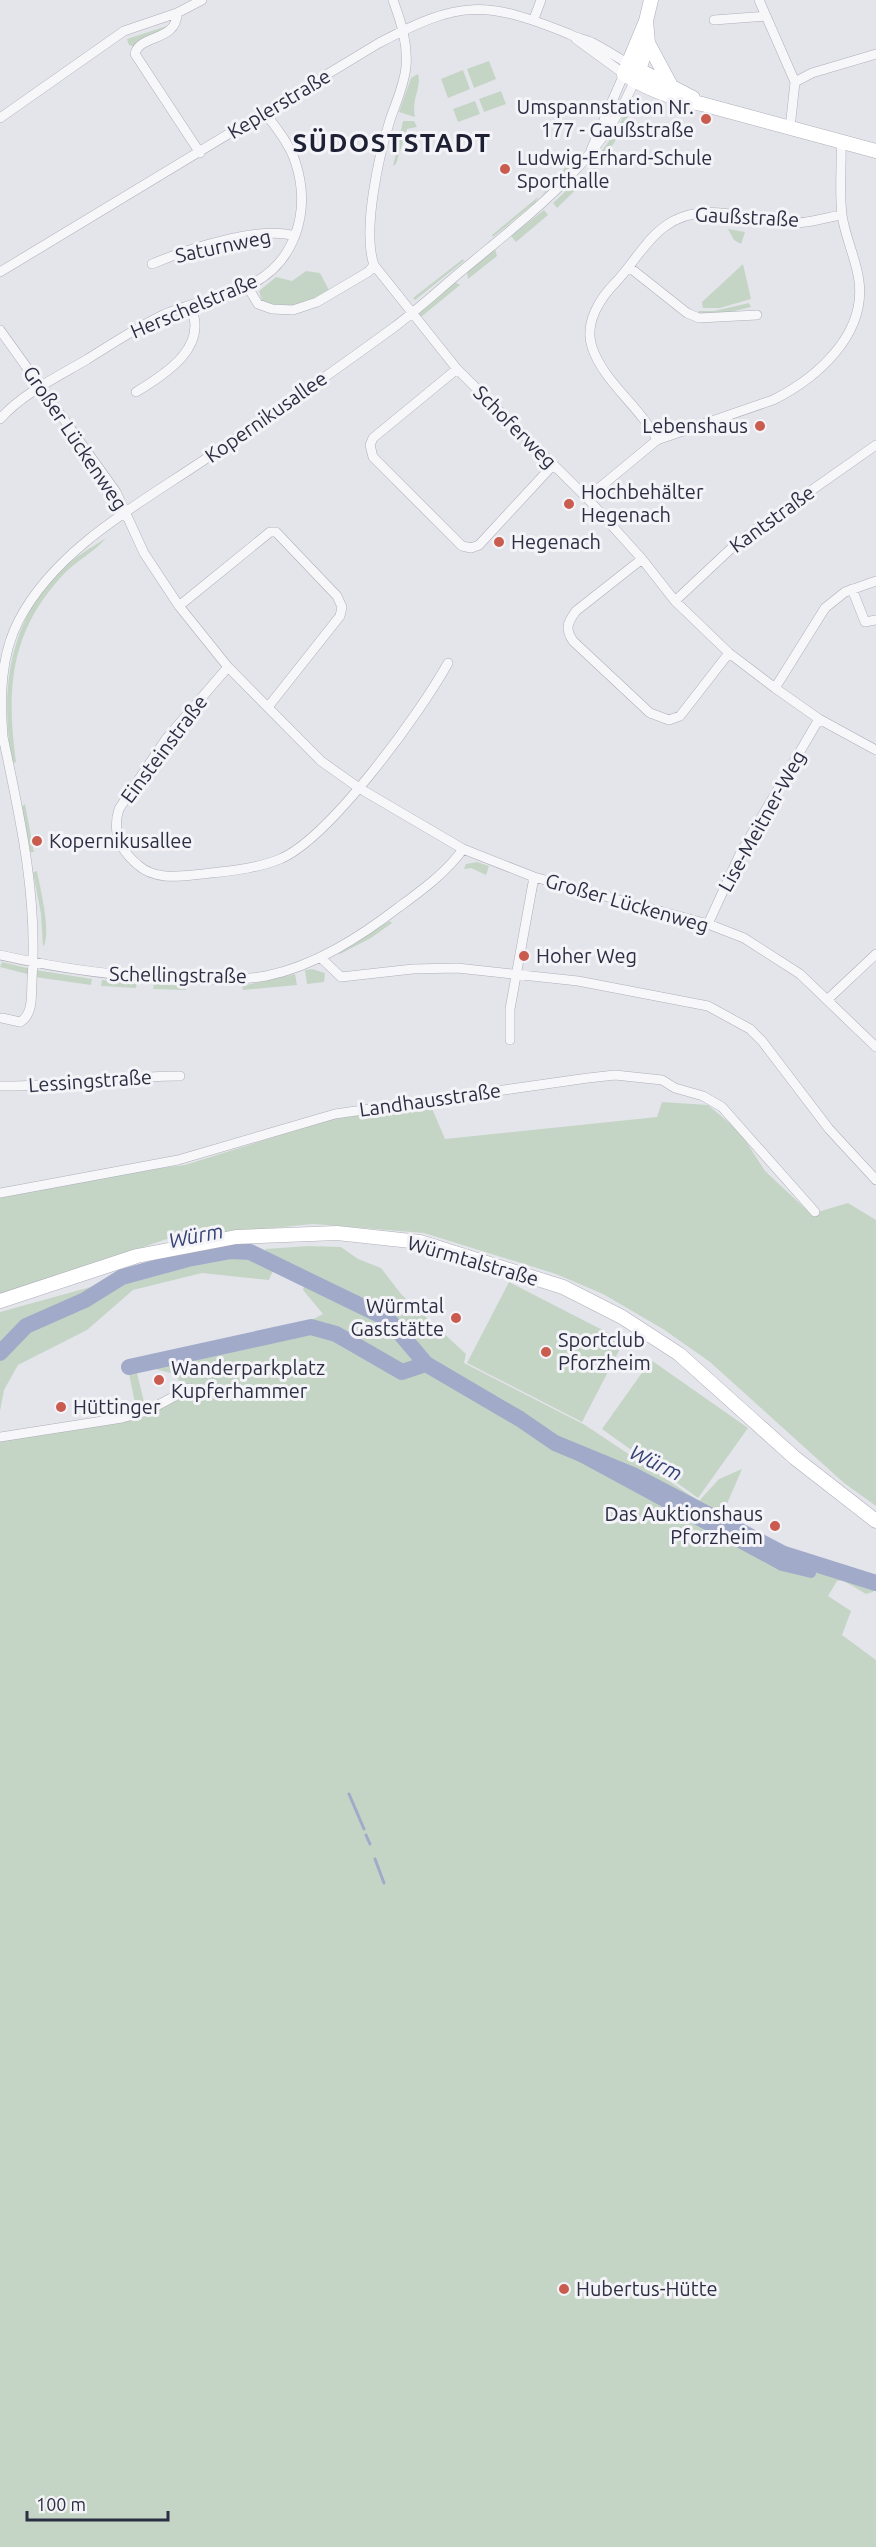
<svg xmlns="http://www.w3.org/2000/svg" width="876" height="2547" viewBox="0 0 876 2547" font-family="Ubuntu,sans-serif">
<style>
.green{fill:#c5d5c5}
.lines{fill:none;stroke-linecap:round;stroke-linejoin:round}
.stream{stroke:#a1aac9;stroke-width:3}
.canal{stroke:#a1aac9;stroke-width:10}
.river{stroke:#a1aac9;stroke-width:16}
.street-casing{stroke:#adaeb9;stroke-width:10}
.secondary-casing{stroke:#adaeb9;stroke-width:15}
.street{stroke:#f7f7fa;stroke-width:9}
.secondary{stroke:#fff;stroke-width:14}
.poi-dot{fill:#ca5c4f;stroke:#f4f4f8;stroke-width:2}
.labels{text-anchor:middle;stroke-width:6;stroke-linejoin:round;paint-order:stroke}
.street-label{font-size:20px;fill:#2c2e43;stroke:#f4f4f8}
.poi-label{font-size:20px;fill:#2c2e43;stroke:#f4f4f8;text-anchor:start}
.water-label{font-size:21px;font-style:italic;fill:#374376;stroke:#f4f4f8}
.district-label{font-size:26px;font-weight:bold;letter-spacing:1.5px;fill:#1e2034;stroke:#f4f4f8}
</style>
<rect width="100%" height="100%" fill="#e4e5eb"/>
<!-- green -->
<path class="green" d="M170 25 135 47 129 45 127 39Z
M489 61 496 79 474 88 467 69Z
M463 70 470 89 448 98 441 79Z
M418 74C422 87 411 99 415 117L399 112 411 78Z
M501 91 506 104 484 112 479 99Z
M632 100 635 103 614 143 595 169 591 166 614 134Z
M475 101 480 114 458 122 453 109Z
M403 121H414L417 127 407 129 396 164 393 166Z
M580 150C581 159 551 188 541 196Z
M583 175 587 179 557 208 553 203Z
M538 197 535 203 493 237 492 235Z
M544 210 548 215 516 242 511 236Z
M728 229 745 232 741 244 734 240Z
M495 249 497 256 468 279 467 271Z
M463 259 464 261 415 300 413 298Z
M743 264 751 299 720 308H703L702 302Z
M306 271 320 273 329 290C302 304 292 311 262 301L259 291 276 277 292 281Z
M455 282 460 285 421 317 417 312Z
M749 303 751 307 726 313 697 314 699 311H714Z
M106 538C96 551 74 562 62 576 10 632 6 690 16 762L12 763C0 693 8 621 61 570 74 557 91 548 106 538Z
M25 804 34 852H30L21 807Z
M477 862 489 866 486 875 471 868 464 869 466 864Z
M37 871C40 887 52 934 43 947L41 914 33 872Z
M390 921 392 923 371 938 340 954 337 953Z
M2 962 31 969V975L0 967Z
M312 969 325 973 324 982 307 984 305 970Z
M36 970 92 979 91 985 35 977Z
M295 974 297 985 243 990 242 986Z
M102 980 137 982 136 988 101 986Z
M154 984 186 986V990L153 989Z
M662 1102 708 1105 740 1132 765 1171 811 1214 848 1203 876 1220V1506L844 1483 710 1362 663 1329 603 1294 556 1274 424 1233 313 1224 167 1239 0 1296V1195L98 1176 185 1165 338 1117 431 1106 445 1139 657 1117Z
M309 1246 341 1247 358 1259 381 1268 401 1294 466 1354 464 1363 585 1425 699 1501 719 1479 742 1469 720 1520 773 1545 876 1580 873 1592 866 1594 842 1580 837 1581 828 1596 851 1611 842 1635 876 1660V2547H0V1439L105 1423 188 1392 174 1374 148 1367 137 1373 145 1406 136 1408 127 1364 134 1359 304 1324 323 1314 303 1290 307 1275 267 1254 265 1249Z
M224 1255 246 1256 275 1266 269 1280 202 1273 133 1290 87 1330 18 1365 4 1390 0 1411V1361L22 1336 35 1326 80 1311 107 1295 121 1280Z
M509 1282 624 1341 582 1422 467 1363Z
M105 1283C97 1302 46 1313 27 1324 16 1330 7 1339 0 1349V1312Z
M651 1360 748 1428 698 1498 602 1429Z"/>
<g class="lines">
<!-- stream -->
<path class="stream" d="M349 1794 364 1829
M366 1835 370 1844
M375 1859 384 1883"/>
<!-- canal -->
<path class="canal" d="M555 1443 782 1566 811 1573"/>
<!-- river -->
<path class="river" d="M0 1353 26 1326 85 1300 122 1277 188 1259 231 1251 250 1252 388 1319 426 1364 520 1419 555 1443 635 1476 784 1554 876 1583
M129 1367 311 1327 336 1334 402 1372 426 1364"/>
<!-- street casing -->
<g class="street-casing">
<path id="street" d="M393 0C401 22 408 43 406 67 404 86 396 102 390 120 379 155 362 230 374 265L457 369 587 498 642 559 675 601 729 653 775 688 819 719 876 750
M759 0 795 82 790 128
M177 13C177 42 139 34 135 54L200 153
M535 16 541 0
M714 20 766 16
M576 39 624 74 591 150
M795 82 812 73 876 54
M0 118 124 31 177 13 202 0
M152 264C185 250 260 225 295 236
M629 267 687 313 699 318 757 315
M0 272 379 43C460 0 485 0 569 34 576 38 584 39 591 42 605 49 618 58 631 65
M247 286 258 304 272 309 293 310 317 302 368 272 374 265
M0 330 116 492 144 553 179 606 228 667 321 761 359 788 463 849 534 877 708 924 744 938 800 974 876 1047
M457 369 373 438 370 445 373 457 462 546 471 548 479 545 553 465
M136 392C166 374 210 346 190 306
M0 419C22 394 57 377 86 360 112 344 137 327 165 314 191 303 220 298 247 286 295 265 311 212 296 164 291 146 277 129 266 114
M657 440C640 406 604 383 592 347 584 323 600 298 616 282 632 265 646 240 664 227 704 197 752 223 797 223 811 223 827 217 842 215
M587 498 657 440 773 400C817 378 866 335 859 281 856 258 845 237 842 215 839 191 842 165 841 141
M642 559 576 611C567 623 565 629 573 641L650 713 669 720 680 716 729 653
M852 589 865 622 876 620
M675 601 738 542 876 445
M179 606 270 532H276L337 596 342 607 340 616 268 707
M228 667 166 739 119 809C112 831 120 850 138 865 156 881 181 876 203 874 228 871 256 869 280 859 330 838 421 712 448 663
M775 688 825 608 845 592 876 581
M708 924 740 854 819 719
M0 955C61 969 122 977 185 979 211 979 240 981 266 976 315 966 360 937 399 907 421 891 447 872 463 849
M320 957 341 977 413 969 457 968 578 981 708 1006 750 1029 762 1041 829 1129 876 1180
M827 1000 876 954
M2 1018 20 1022C34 1014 31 994 32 980 38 897 20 817 3 737 0 698 0 656 19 620 56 549 137 505 201 462 266 419 330 374 393 328 420 308 444 285 470 264 535 210 604 158 636 77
M510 1040V1009L534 877
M0 1086C61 1087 120 1076 180 1076
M0 1193 178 1160 335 1114 588 1078 615 1075 662 1080 675 1088 703 1096 722 1107 815 1212
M0 1437 122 1418 147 1411 190 1388"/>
</g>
<!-- secondary casing -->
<g class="secondary-casing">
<path id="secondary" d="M651 0 646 21 624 74C649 90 673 99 702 104L876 151
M646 21 648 43 639 70 693 98
M648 43 670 84
M0 1301 137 1256 236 1237 337 1233 420 1242 563 1287 622 1317 679 1354 795 1458 876 1521"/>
</g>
<!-- street -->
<use href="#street" class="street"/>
<!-- secondary -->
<use href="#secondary" class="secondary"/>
</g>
<!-- markers -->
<g class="poi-dot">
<circle cx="706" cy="119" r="6"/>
<circle cx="505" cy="169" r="6"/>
<circle cx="760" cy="426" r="6"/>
<circle cx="569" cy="504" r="6"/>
<circle cx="499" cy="542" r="6"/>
<circle cx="37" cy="841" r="6"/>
<circle cx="524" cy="956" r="6"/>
<circle cx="456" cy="1318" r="6"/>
<circle cx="546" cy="1352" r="6"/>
<circle cx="159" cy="1380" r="6"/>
<circle cx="61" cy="1407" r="6"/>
<circle cx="775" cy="1526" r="6"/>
<circle cx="564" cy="2289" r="6"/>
</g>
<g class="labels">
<!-- street labels -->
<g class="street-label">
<text transform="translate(279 104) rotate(-31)" y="7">Keplerstraße</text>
<text transform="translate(747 217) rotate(3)" y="7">Gaußstraße</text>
<text transform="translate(223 246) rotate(-12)" y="7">Saturnweg</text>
<text transform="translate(194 306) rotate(-23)" y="7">Herschelstraße</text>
<text transform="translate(266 417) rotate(-35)" y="7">Kopernikusallee</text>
<text transform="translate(515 427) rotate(45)" y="7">Schoferweg</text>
<text transform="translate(75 438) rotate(56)" y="7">Großer Lückenweg</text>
<text transform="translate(772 519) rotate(-36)" y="7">Kantstraße</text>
<text transform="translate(164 749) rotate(-53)" y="7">Einsteinstraße</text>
<text transform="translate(762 821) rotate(-61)" y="7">Lise-Meitner-Weg</text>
<text transform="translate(627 903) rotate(16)" y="7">Großer Lückenweg</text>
<text transform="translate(178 975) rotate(1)" y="7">Schellingstraße</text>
<text transform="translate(90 1081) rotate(-4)" y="7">Lessingstraße</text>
<text transform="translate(430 1100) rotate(-8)" y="7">Landhausstraße</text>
<text transform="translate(473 1261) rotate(16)" y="7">Würmtalstraße</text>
</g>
<!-- poi labels -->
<g class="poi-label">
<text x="694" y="114" text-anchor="end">Umspannstation Nr.<tspan x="694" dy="23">177 - Gaußstraße</tspan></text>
<text x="517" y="165">Ludwig-Erhard-Schule<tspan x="517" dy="23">Sporthalle</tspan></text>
<text x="748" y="433" text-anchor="end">Lebenshaus</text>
<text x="581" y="499">Hochbehälter<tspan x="581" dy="23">Hegenach</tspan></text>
<text x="511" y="549">Hegenach</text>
<text x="49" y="848">Kopernikusallee</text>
<text x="536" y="963">Hoher Weg</text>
<text x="444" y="1313" text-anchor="end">Würmtal<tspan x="444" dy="23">Gaststätte</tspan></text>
<text x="558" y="1347">Sportclub<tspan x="558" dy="23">Pforzheim</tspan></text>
<text x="171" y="1375">Wanderparkplatz<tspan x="171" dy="23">Kupferhammer</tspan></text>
<text x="73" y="1414">Hüttinger</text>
<text x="763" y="1521" text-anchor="end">Das Auktionshaus<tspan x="763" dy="23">Pforzheim</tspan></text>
<text x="576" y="2296">Hubertus-Hütte</text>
</g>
<!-- water labels -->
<g class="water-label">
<text transform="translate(196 1236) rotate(-11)" y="7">Würm</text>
<text transform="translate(656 1463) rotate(26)" y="7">Würm</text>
</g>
<!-- district labels -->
<g class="district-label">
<text x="392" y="152">SÜDOSTSTADT</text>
</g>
</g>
<!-- scale -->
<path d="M27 2511v9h141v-9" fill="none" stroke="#2c2e43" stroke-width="3"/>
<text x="36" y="2511" font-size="18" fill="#2c2e43" stroke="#f4f4f8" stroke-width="4.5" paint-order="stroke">100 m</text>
</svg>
